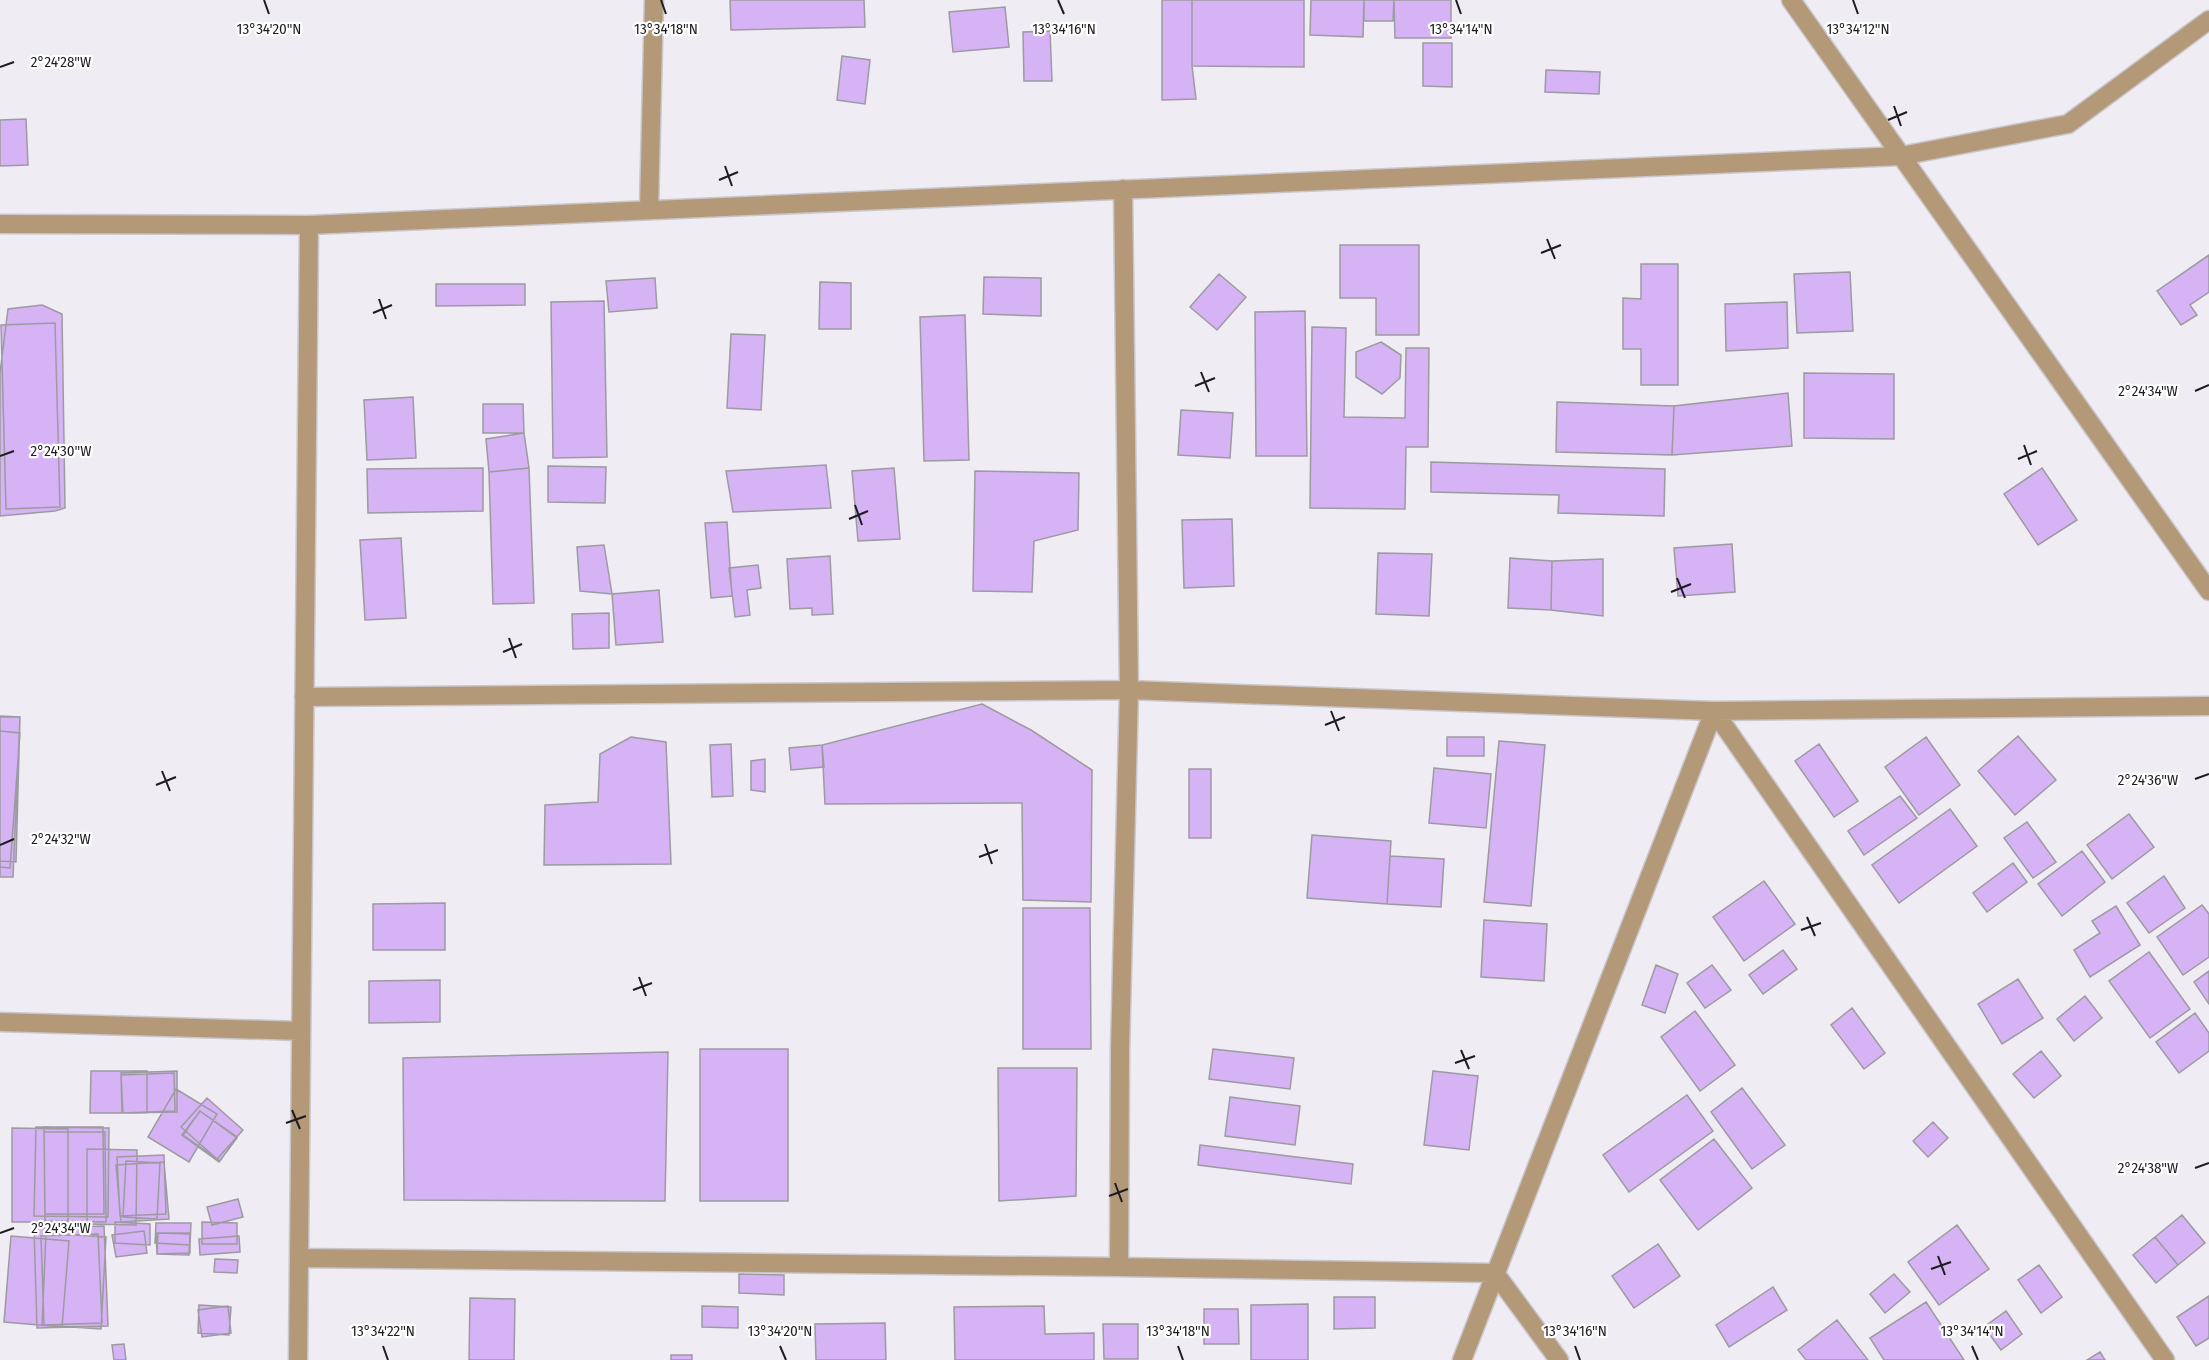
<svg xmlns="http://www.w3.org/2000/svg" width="2209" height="1360" viewBox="0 0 2209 1360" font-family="'Fira Sans Condensed',sans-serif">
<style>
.building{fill:#d5b3f5;stroke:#9d9aa1;stroke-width:1.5}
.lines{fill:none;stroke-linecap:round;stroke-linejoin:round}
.minor-casing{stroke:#c9c7cd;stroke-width:21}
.minor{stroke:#b49978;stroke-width:18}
.ticks{fill:none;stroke:#1d1c1f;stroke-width:2}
.ticks-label{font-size:15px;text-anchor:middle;fill:#1d1c1f;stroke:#fff;stroke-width:4.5;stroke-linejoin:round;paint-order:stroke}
</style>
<rect width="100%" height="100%" fill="#efecf3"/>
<!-- building -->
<path class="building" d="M730 0H864L865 27 731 30Z
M1162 0H1192V66L1196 99 1162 100Z
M1192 0H1304V67L1192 66Z
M1311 0H1364L1363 37 1310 35Z
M1364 0H1394L1393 21H1364Z
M1394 0H1451V38H1395Z
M1005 7 1009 47 953 52 949 12Z
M1050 31 1052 81H1024L1023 32Z
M1423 43H1452V87L1423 86Z
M842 56 870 60 865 104 837 100Z
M1546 70 1600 72 1599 94 1545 92Z
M26 119 28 165 0 166V120Z
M1340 245H1419V335H1376V298H1340Z
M2209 255V292L2190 305 2197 315 2181 325 2157 291Z
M1641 264H1678V385H1641V349H1623V298L1641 299Z
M1850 272 1853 331 1797 333 1794 274Z
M1219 274 1246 297 1217 330 1190 307Z
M984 277 1041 278V316L983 314Z
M655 278 657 308 609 312 606 281Z
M820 282 851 283V329H819Z
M436 284H525V305L436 306Z
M604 301 607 457 553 458 551 302Z
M1787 302 1788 348 1726 351 1725 304Z
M42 305 62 314 65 508 55 511 0 516V373L8 309Z
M1305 311 1307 456H1256L1255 312Z
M965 315 969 460 924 461 920 317Z
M55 323 60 507 6 509 1 325Z
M1312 327 1346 328 1344 417 1405 418 1406 348H1429L1428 447H1406L1405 509 1310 508Z
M731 334 765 335 761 410 727 408Z
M1381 342 1401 355 1400 378 1382 394 1356 377V352Z
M1804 373 1894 374V439L1804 438Z
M1788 393 1792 446 1672 455 1674 406Z
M413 397 416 458 367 460 364 400Z
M1557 402 1674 406 1672 455 1556 452Z
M483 404H523L524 433H483Z
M1181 410 1233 413 1230 458 1178 455Z
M524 433 529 468 489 472 486 439Z
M1431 462 1665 469 1664 516 1558 513 1559 495 1431 492Z
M826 465 831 508 733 512 726 471Z
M548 466 606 467 605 503 548 502Z
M483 468V511L368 513 367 469Z
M529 468 534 603 493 604 489 472Z
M894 468 900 539 858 541 852 471Z
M2042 468 2077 520 2038 545 2004 494Z
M975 471 1079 473 1078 530 1034 541 1032 592 973 591Z
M1232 519 1234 586 1184 588 1182 520Z
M727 522 732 596 711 598 705 523Z
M401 538 406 618 365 620 360 540Z
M1732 544 1735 592 1678 596 1674 548Z
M604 545 612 594 580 591 577 547Z
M1378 553 1432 554 1429 616 1376 614Z
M830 556 833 614 812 615V608L790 609 787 559Z
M1510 558 1552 561 1551 610 1508 608Z
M1603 559V616L1551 610 1552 561Z
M758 565 761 588 747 590 750 615 735 617 729 568Z
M659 590 663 642 616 645 612 594Z
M609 613V648L573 649 572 614Z
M982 704 1031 730 1092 770 1091 902 1023 900 1022 803 825 804 822 745Z
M0 716 20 717 13 877H0Z
M0 717H20L16 862 0 861Z
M0 731 20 733 10 868 0 867Z
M2018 736 2056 780 2015 815 1978 771Z
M631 737 666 742 671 864 544 865 545 805 598 802 600 754Z
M1447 737H1484V756H1447Z
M1926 737 1960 785 1919 815 1885 767Z
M1499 741 1545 745 1531 906 1484 902Z
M731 744 733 796 712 797 710 745Z
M1819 744 1858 801 1834 817 1795 761Z
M822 745 824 767 791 770 789 748Z
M765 759V792L751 790V761Z
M1434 768 1491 774 1486 828 1429 823Z
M1189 769H1211V838H1189Z
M1900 796 1917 818 1864 855 1848 831Z
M1950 809 1977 846 1899 903 1872 865Z
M2129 814 2154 847 2112 879 2087 845Z
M2027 822 2056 862 2033 878 2004 838Z
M1312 835 1391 841 1387 904 1307 898Z
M2082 851 2105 882 2062 916 2038 884Z
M1390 856 1444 859 1441 907 1387 904Z
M2013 863 2027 882 1987 912 1973 893Z
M2164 876 2185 908 2149 933 2127 903Z
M1764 881 1795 924 1744 961 1713 917Z
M445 903V950H373V904Z
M2202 905 2209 914V957L2183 975 2157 937Z
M2116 906 2140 945 2090 977 2074 950 2100 933 2092 921Z
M1023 908H1090L1091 1049H1023Z
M1484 920 1547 924 1544 981 1481 977Z
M1783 950 1797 969 1763 994 1749 975Z
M2149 952 2190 1009 2150 1038 2109 981Z
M1656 965 1678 974 1665 1013 1642 1005Z
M1712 965 1731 990 1705 1008 1687 983Z
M2209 971V1004L2194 982Z
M2018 979 2043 1018 2002 1044 1978 1004Z
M440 980V1022L369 1023V981Z
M2085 996 2102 1018 2074 1041 2057 1019Z
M1852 1008 1885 1053 1864 1069 1831 1025Z
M1695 1011 1735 1065 1700 1091 1661 1037Z
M2195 1013 2209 1033V1051L2179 1073 2156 1042Z
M700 1049H788V1201H700Z
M1213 1049 1294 1058 1290 1089 1209 1079Z
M2041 1051 2061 1076 2034 1098 2013 1074Z
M668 1052 665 1201 404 1200 403 1058Z
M998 1068H1077L1076 1196 999 1201Z
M91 1071H147V1113H90Z
M177 1071V1112L122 1113 121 1073Z
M1433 1071 1478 1076 1469 1150 1424 1145Z
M174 1073 175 1111 123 1113 121 1075Z
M1742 1088 1785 1145 1752 1169 1711 1112Z
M176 1089 217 1114 189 1162 148 1137Z
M1687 1095 1713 1131 1629 1192 1603 1155Z
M1230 1097 1300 1106 1295 1145 1225 1136Z
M207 1098 243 1130 217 1159 181 1127Z
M200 1111 237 1137 220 1161 183 1135Z
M200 1111 237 1138 219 1162 182 1135Z
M1933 1122 1948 1138 1928 1157 1913 1141Z
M36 1127 109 1128 108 1217 34 1216Z
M44 1127H103L104 1214H45Z
M12 1128 68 1129V1222H12Z
M44 1132H105L106 1222 45 1221Z
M1714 1139 1752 1188 1698 1230 1660 1180Z
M1200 1145 1353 1164 1351 1184 1198 1165Z
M87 1149 137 1150 136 1225 87 1224Z
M164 1155 166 1214 120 1216 117 1157Z
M126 1161 160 1163 157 1219 123 1217Z
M164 1162 169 1219 121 1222 116 1165Z
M238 1199 243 1217 212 1225 207 1207Z
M2182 1215 2205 1243 2178 1265 2155 1237Z
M115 1222 150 1224V1245L115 1243Z
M202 1222 237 1223V1244H202Z
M156 1223H191L190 1245 155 1243Z
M1957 1225 1989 1269 1939 1305 1908 1262Z
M104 1226 108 1326 37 1328 34 1228Z
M144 1231 147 1253 116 1257 112 1235Z
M46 1233 106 1237 101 1329 42 1325Z
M156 1233H190V1253L157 1254Z
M158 1233 190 1234 189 1255 157 1254Z
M98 1234 102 1323 44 1325 41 1236Z
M11 1236 69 1241 62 1327 4 1322Z
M239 1236 240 1252 200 1255 199 1239Z
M2155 1237 2178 1265 2156 1283 2133 1255Z
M1658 1244 1680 1276 1634 1308 1612 1276Z
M215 1259 238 1260 237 1273 214 1272Z
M2039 1265 2062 1297 2041 1313 2018 1280Z
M739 1274 784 1275V1295L739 1293Z
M1894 1274 1910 1292 1885 1313 1870 1294Z
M1773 1287 1787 1310 1729 1347 1716 1325Z
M2209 1296V1338L2196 1346 2177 1317Z
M1334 1297H1375V1328L1334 1329Z
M470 1298 515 1299 514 1360H469Z
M1926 1302 1964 1360H1884L1870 1338Z
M1308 1304V1360H1251V1305Z
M199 1305 231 1307 229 1335 198 1333Z
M228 1306 231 1333 202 1337 198 1310Z
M702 1306 738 1307V1328L702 1327Z
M1044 1306 1045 1334 1094 1333V1360H955L954 1307Z
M1204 1309H1238L1239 1344H1204Z
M2006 1311 2022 1334 2001 1350 1984 1327Z
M1837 1320 1868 1360H1806L1798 1350Z
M885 1323 886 1360H816L815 1324Z
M1103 1324H1138V1359H1104Z
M124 1344 126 1360H114L112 1345Z
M2100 1352 2105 1360H2087Z
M671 1355H692V1360H671Z"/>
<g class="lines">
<!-- minor casing -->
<g class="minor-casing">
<path id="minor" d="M1791 0 2209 591
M649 209 654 0
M0 224 309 225 1901 156 2068 124 2209 20
M304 697 1129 690 1714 711 2165 1360
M0 1022 300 1031
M299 1258 1119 1267 1495 1273 1559 1360
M1119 1267 1120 1050 1129 690 1123 189
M298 1360 309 225
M1462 1360 1714 711 2209 706"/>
</g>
<!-- minor -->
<use href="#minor" class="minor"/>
</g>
<!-- ticks -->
<path class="ticks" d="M264 0 269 14M661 0 666 14M1058 0 1064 14M1456 0 1461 14M1853 0 1858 14M0 67 14 62M1894 106 1901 126M1888 120 1907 112M725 166 732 186M719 180 738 172M1547 239 1555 259M1541 253 1561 245M379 299 386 319M373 313 392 305M1201 372 1209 392M1195 386 1215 378M2195 391 2209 385M2024 445 2031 465M0 456 14 451M2018 459 2037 451M855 505 862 525M849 519 868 511M1677 578 1685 598M1671 592 1691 584M509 638 516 658M503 652 522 644M1331 711 1339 731M1325 725 1345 717M162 771 170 791M2195 779 2209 774M156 785 176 777M985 844 992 864M0 845 14 839M979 857 998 850M1807 917 1815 936M1801 930 1821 923M639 977 646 996M633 990 652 983M1461 1050 1469 1069M1455 1063 1475 1056M292 1110 300 1129M286 1123 306 1116M2195 1168 2209 1163M1115 1183 1122 1202M1109 1196 1128 1189M0 1233 14 1228M1938 1256 1945 1275M1931 1269 1951 1262M383 1346 388 1360M780 1346 786 1360M1178 1346 1183 1360M1575 1346 1580 1360M1972 1346 1978 1360"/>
<g class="ticks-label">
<text x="1858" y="34">13°34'12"N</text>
<text x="269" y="34">13°34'20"N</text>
<text x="666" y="34">13°34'18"N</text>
<text x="1064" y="34">13°34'16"N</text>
<text x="1461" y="34">13°34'14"N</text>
<text x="61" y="67">2°24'28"W</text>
<text x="2148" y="396">2°24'34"W</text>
<text x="61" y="456">2°24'30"W</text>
<text x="2148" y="785">2°24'36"W</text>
<text x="61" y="844">2°24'32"W</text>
<text x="2148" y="1173">2°24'38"W</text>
<text x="61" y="1233">2°24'34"W</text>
<text x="383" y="1336">13°34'22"N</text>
<text x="780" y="1336">13°34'20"N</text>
<text x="1178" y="1336">13°34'18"N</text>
<text x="1575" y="1336">13°34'16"N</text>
<text x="1972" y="1336">13°34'14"N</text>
</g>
</svg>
